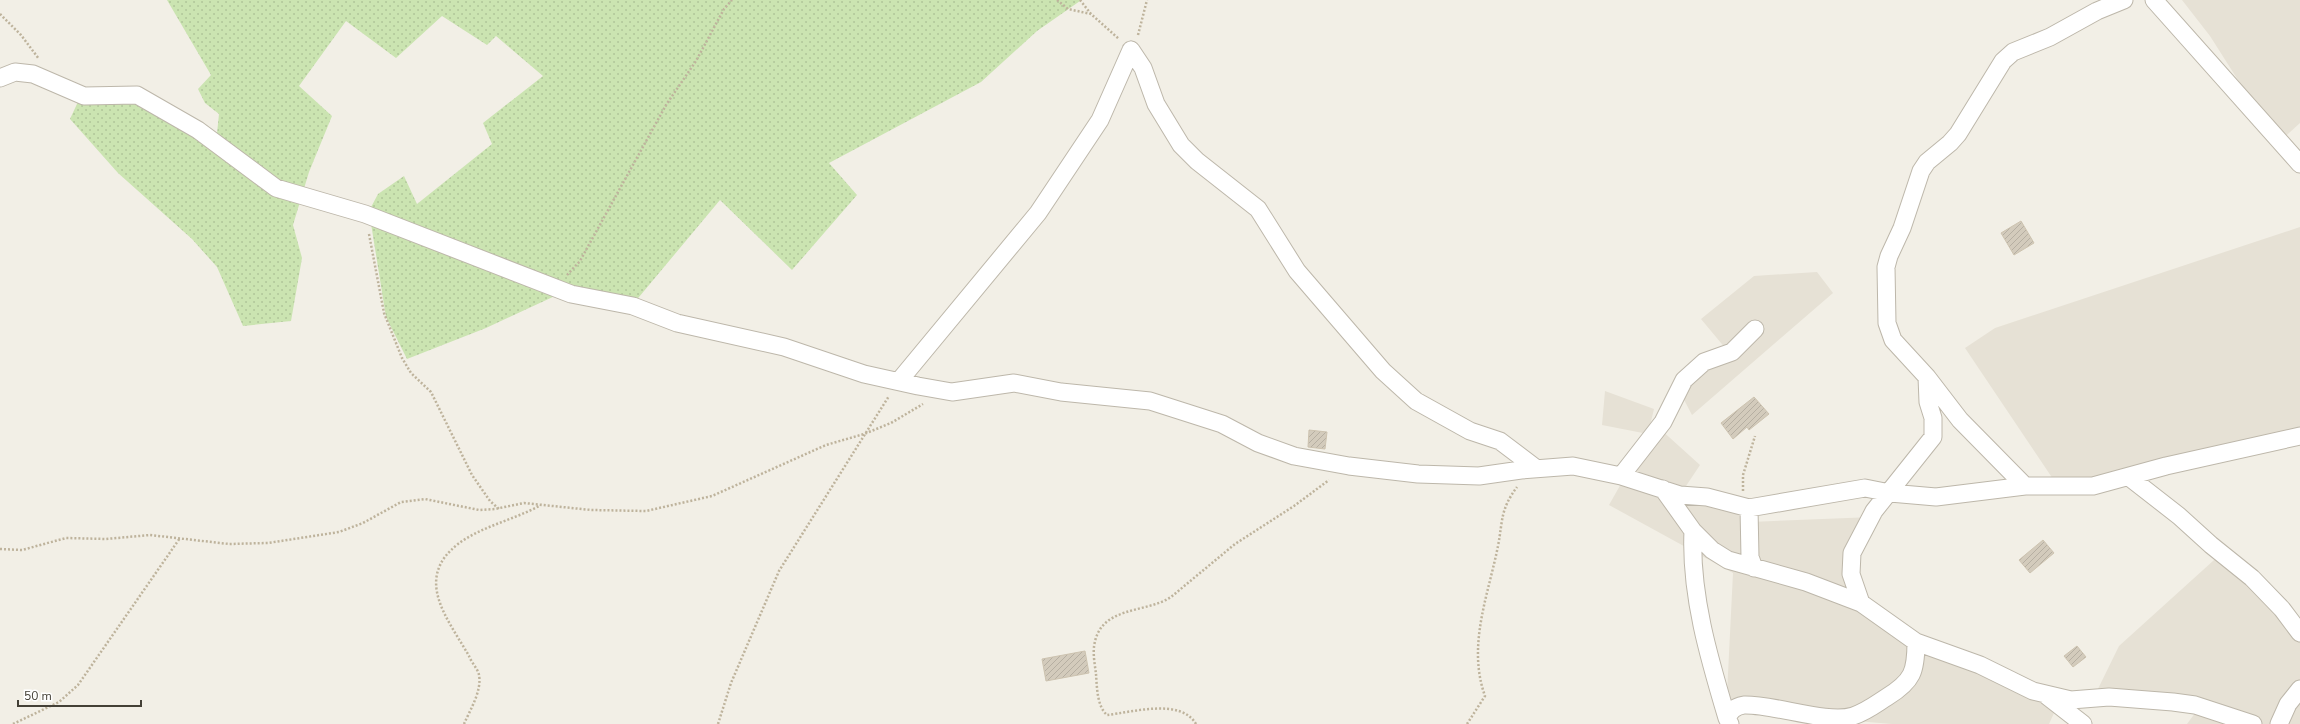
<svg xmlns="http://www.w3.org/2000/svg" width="2300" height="724" viewBox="0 0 2300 724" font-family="'Nunito Sans',sans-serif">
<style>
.residential{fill:#e6e1d5}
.grass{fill:url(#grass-dots)}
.building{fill:url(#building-hatch);stroke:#cdc3b0}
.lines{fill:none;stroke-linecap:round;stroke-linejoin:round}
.street-casing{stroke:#bdb7aa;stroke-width:19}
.path{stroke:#beb39c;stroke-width:2.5;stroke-dasharray:2 2;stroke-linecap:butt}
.street{stroke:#fff;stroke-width:17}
</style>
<defs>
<pattern id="grass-dots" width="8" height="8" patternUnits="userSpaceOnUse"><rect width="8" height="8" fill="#cbe4b1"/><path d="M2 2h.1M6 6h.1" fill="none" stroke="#b0c599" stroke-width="1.8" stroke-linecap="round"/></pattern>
<pattern id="building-hatch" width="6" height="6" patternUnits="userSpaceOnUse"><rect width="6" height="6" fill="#d3cbbc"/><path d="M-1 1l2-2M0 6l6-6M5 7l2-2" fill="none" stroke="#b6afa2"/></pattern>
</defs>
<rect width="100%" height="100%" fill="#f2efe6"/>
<!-- residential -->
<path class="residential" d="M2182 0H2300V123L2278 143 2210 36Z
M2300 227V433L2095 485 2055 482 1965 348 1995 328Z
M1817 272 1833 293 1692 415 1680 392 1726 349 1701 319 1754 276Z
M1605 391 1654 409 1648 434 1602 425Z
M1659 428 1700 465 1680 495 1707 497 1750 522 1873 517 1856 551 1862 600 1906 633 2059 702 2049 724H1892L1736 711 1727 694 1733 573 1609 505 1639 452Z
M2224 551 2300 624V724H2187L2201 705 2095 695 2119 646Z"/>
<!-- grass -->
<path class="grass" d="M167 0H1080V1L1037 31 981 82 829 163 857 195 792 270 720 200 634 303 570 289 486 328 407 359 386 317 369 211 378 194 404 176 417 204 492 144 483 123 543 76 496 36 487 45 442 16 396 58 346 21 299 86 332 116 309 172 293 225 302 258 291 321 243 326 217 267 192 239 118 173 70 119 83 91 112 89 216 143 219 114 205 103 198 89 211 75Z"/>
<!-- building -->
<path class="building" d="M2021 221 2034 243 2014 255 2001 233Z
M1754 397 1769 414 1749 430 1747 427 1733 439 1721 423Z
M1309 430 1327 432 1325 449 1308 447Z
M2043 540 2054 553 2030 573 2019 560Z
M2077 646 2086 657 2073 667 2064 656Z
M1085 651 1089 673 1046 681 1042 659Z"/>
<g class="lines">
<!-- street casing -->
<g class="street-casing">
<path id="street" d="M2154 0 2300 164
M1131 50 1143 68 1156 104 1181 145 1197 161 1258 209 1297 271 1383 371 1416 401 1470 431 1500 441 1537 469
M0 78 15 72 33 74 84 96 137 95 198 130 276 188 365 214 571 294 633 306 677 323 784 347 864 374 918 386 952 392 1014 383 1061 392 1150 401 1222 424 1258 443 1294 456 1349 466 1418 474 1479 476 1521 470 1573 466 1621 476 1680 495 1707 497 1749 508 1865 488 1890 493 1936 497 2025 486H2093L2166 466 2300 436
M899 381 1038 213 1100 120 1131 50
M1621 476 1663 422 1684 380 1704 362 1732 352 1755 329
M2129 477 2179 516 2211 545 2252 578 2282 609 2300 633
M2025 486 1960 420 1927 377 1893 340 1887 323 1886 267 1889 256 1902 228 1921 171 1927 162 1950 143 1958 134 2003 61 2013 52 2050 37 2097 11 2124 0
M1663 489 1693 531 1712 550 1728 560 1806 582 1861 603 1916 642 1980 665 2033 691 2071 700 2109 697 2173 702 2195 705 2253 724
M1749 508 1750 557 1754 568
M1693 531C1690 594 1709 658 1727 718
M1861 603 1851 574 1852 553 1874 511 1933 437V418L1928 402 1927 377
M2047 696 2083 724
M1730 724 1727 718C1731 710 1734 707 1744 705 1774 704 1827 724 1853 716 1866 712 1876 704 1887 697 1913 681 1916 671 1916 642
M2279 724 2288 704 2300 689"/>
</g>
<!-- path -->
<path class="path" d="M1057 0 1068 9 1091 14
M1080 0 1091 14 1119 39
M0 14 21 35 39 59
M1138 35 1147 0
M369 234 384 313 402 358 411 373 431 392 472 475 490 501 499 509
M567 275 580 261 666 105 696 61 724 9 732 0
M1743 491V475L1755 436
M0 549 22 550 66 538 106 539 150 535 229 544 268 543 339 532 363 523 401 502 425 499 479 510 495 509 524 503 591 510 646 511 712 496 826 445 864 434 891 423 923 404
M13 724 59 702 78 685 180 538
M464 724C470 710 482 691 479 675 478 669 471 662 469 656 448 619 413 579 458 544 482 526 514 520 541 505
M718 724 731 683 779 571 889 396
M1196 724C1181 698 1133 712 1107 715 1097 706 1097 688 1096 674 1095 666 1093 655 1094 647 1099 605 1145 614 1171 597L1235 544 1294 506 1329 480
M1467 724 1485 696C1467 646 1488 596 1498 546 1503 520 1500 510 1517 487"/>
<!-- street -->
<use href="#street" class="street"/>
</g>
<!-- scale -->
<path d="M18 700v6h123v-6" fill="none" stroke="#444036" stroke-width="2"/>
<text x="24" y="700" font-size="12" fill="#444036" stroke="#ffffff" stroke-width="3" paint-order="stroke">50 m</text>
</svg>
